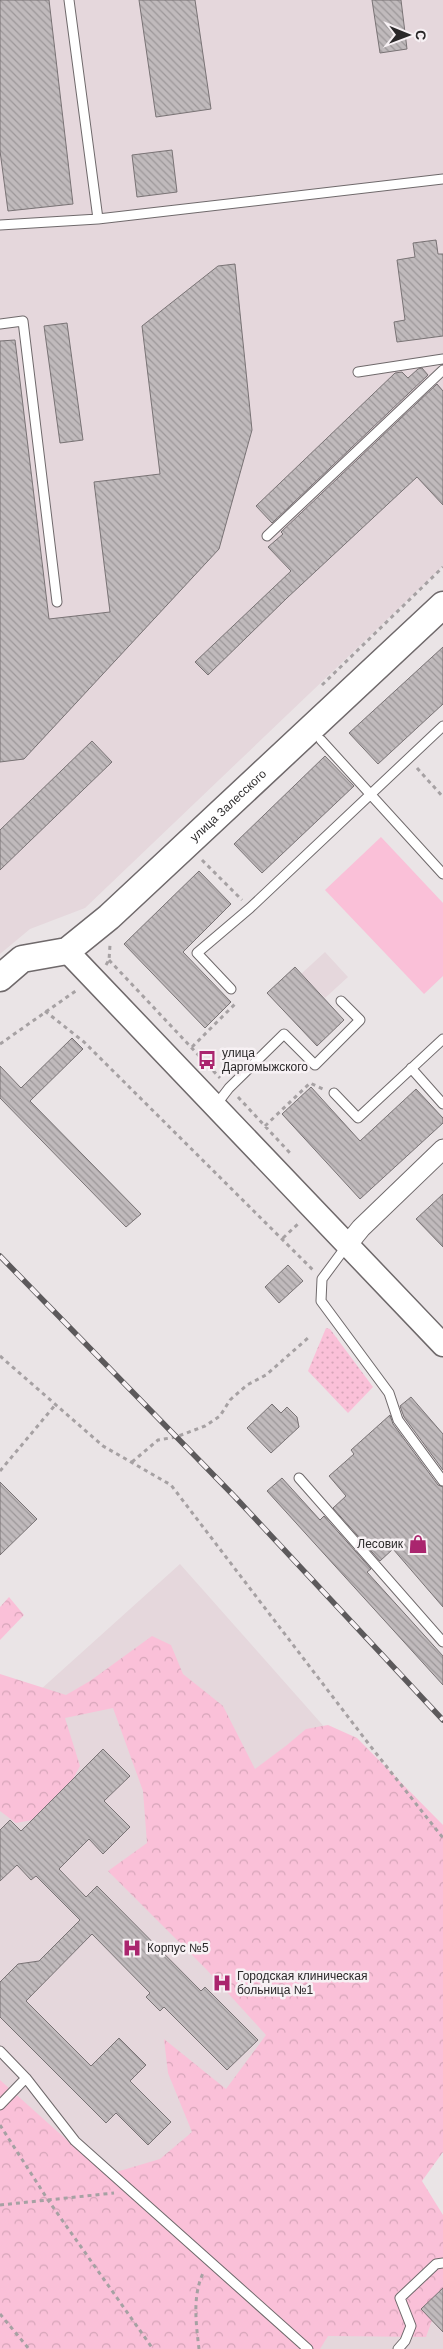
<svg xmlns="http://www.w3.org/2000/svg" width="443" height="2349" viewBox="0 0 443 2349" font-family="Helvetica,sans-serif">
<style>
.built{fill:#e5d7dc}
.grass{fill:url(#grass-dots)}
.forest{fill:url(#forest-crowns)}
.garden{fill:#fac0d8}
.building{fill:url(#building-back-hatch);stroke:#797375}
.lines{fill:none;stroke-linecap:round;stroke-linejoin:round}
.service-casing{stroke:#6f696b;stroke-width:11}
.minor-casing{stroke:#6f696b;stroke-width:21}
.tertiary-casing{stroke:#6f696b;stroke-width:25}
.secondary-casing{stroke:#6f696b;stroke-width:29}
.path{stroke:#a6a1a3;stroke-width:3;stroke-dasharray:4 4;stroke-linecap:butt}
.service{stroke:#fff;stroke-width:9}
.minor{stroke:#fff;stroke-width:19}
.tertiary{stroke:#fff;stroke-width:22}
.secondary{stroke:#fff;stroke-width:26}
.rail-casing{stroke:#5c595b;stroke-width:5.5}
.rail{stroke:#f7f1f4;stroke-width:4;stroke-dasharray:11;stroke-linecap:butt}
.labels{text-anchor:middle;stroke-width:5;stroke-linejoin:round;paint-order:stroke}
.street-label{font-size:12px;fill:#2a2829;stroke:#f7f1f4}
.poi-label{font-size:12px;fill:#2a2829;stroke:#f7f1f4;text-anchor:start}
</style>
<defs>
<pattern id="grass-dots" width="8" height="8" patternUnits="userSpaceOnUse" patternTransform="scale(1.25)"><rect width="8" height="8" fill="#fac0d8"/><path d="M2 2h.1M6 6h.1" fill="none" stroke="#d6a5b9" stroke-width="1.8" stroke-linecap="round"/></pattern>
<pattern id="forest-crowns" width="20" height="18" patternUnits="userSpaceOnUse" patternTransform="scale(1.25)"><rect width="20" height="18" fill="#fac0d8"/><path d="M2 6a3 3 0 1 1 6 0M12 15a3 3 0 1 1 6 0" fill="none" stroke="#d6a5b9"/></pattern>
<pattern id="building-back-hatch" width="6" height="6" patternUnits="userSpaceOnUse" patternTransform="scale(1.25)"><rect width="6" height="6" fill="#c0babc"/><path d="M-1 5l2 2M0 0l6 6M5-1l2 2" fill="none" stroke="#9c9799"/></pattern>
</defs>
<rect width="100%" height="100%" fill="#eae4e6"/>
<!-- built -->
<path class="built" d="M0 0H443V566L85 908 30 929 0 954Z
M325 952 348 977 325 998 301 974Z
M180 1564 443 1861 380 2168 443 2227V2349H0V1726Z"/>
<!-- grass -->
<path class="grass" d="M326 1328 330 1329 373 1387 348 1413 308 1371Z"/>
<!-- forest -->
<path class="forest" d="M9 1597 24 1615 0 1640V1607Z
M152 1636 171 1645 183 1674 223 1706 255 1769 287 1745 306 1729 328 1725 357 1738 443 1825V2152L422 2181 443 2215V2290L426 2337 328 2336 320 2349H0V2080L106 2175 160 2159 192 2132 168 2073 164 2039 226 2089 266 2035 206 1969 108 1871 147 1843 143 1791 113 1708 65 1718 80 1766 53 1816 16 1823 0 1811V1674L66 1695 90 1681Z"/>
<!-- garden -->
<path class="garden" d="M381 837 443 903V976L424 994 325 890Z"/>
<!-- building -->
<path class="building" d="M0 0H49L73 204 8 211 0 151Z
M139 0H195L211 109 156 117Z
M372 0H401L407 49 380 53Z
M172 150 177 192 137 197 132 155Z
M436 240 438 254H443V336L397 342 394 322 405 320 397 260 415 257 413 243Z
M235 264 252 430 219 549 24 759 0 762V341L15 340 49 619 110 612 94 482 160 474 142 326 218 266Z
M67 323 83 440 60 443 44 326Z
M422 368 428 375 272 523 256 506 395 373 402 372 408 378 418 369Z
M437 384 443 391V505L417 477 287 598 208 675 195 662 291 571 268 547 283 534 281 532Z
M443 647V704L378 764 349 733Z
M92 741 112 762 0 870V830Z
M325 756 354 786 262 873 234 844Z
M199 871 231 904 183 952 231 1002 205 1028 124 944Z
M295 967 344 1020 317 1046 267 993Z
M72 1038 83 1049 30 1101 141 1214 126 1227 0 1098V1066L21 1088Z
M311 1087 360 1141 416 1089 443 1118V1123L360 1199 282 1114Z
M443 1194V1247L416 1219Z
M288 1265 303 1281 279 1303 265 1287Z
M411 1397 443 1434V1470L404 1417 400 1406Z
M272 1404 281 1413 287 1407 297 1417 299 1427 271 1453 247 1428Z
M390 1415 393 1424 438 1485 443 1487V1607L393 1549 380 1561 333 1508 346 1496 329 1476 354 1454 351 1450Z
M282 1478 320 1520 324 1516 371 1569 367 1572 443 1656V1685L267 1491Z
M0 1482 37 1519 0 1555Z
M103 1749 130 1776 104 1801 130 1827 103 1854 89 1839 59 1869 86 1897 97 1886 201 1991 205 1987 258 2040 227 2070 164 2007 160 2011 146 1997 150 1993 92 1934 26 2001 91 2066 119 2038 146 2065 130 2081 171 2122 148 2145 116 2113 106 2123 0 2017V1982L18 1964 39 1961 80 1920 36 1876 31 1880 17 1865 0 1881V1830L10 1820 21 1831Z
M443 2288V2332L421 2309Z"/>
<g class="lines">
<!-- service casing -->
<g class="service-casing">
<path id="service" d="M69 0 98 219
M0 225 98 219 443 179
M0 324 23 321 57 602
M358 372 443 359
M267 536 443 370
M321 740 443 874
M231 989 197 953 250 908 443 726
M411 1068 443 1104
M334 1093 358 1118 443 1039
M216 1105 229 1088 284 1034 315 1065 360 1020 341 1001
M348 1244 322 1279 321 1301 389 1393 398 1420 443 1481
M299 1478 443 1642
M0 2051 26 2078 0 2105
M26 2078 75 2141 308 2349
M398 2349 405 2341 411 2326 400 2298 436 2264 443 2263"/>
</g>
<!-- minor casing -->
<g class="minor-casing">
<path id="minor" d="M348 1244 361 1228 443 1149"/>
</g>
<!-- tertiary casing -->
<g class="tertiary-casing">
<path id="tertiary" d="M67 951 443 1345"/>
</g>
<!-- secondary casing -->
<g class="secondary-casing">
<g id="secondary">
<path id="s1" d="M0 978 22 959 67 951 109 917 443 605"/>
</g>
</g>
<!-- path -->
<path class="path" d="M322 685 443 567
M417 768 443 797
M202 860 242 900
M109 960 220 1078
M106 965 109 960 110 945
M45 1011 84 1042 314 1271
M0 1044 77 990
M192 1047 235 1004 234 1001
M238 1097 290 1153
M265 1126 310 1083 323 1089
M283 1238 300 1222
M0 1356 103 1446 171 1485 368 1743 443 1838
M132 1462 158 1440 176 1437 205 1426 220 1416 230 1400 247 1385 266 1375 308 1338
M0 1471 56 1404
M0 2125 48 2200 153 2349
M0 2205 114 2193
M0 2314 29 2349
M199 2349C196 2323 192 2295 204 2271"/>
<!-- service -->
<use href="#service" class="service"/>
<!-- minor -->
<use href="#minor" class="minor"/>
<!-- tertiary -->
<use href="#tertiary" class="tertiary"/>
<!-- secondary -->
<use href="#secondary" class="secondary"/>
<!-- rail casing -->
<g class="rail-casing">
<path id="rail" d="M0 1256 235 1497 443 1720"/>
</g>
<!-- rail -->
<use href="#rail" class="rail"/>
</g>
<!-- icons -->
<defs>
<g id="bus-bare" transform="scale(1.5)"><path d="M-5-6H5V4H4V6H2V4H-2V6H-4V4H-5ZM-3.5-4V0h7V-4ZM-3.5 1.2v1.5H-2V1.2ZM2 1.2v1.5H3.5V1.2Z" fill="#aa256e" stroke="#f7f1f4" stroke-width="2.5" paint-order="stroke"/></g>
<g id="shop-bare" transform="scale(1.5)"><path d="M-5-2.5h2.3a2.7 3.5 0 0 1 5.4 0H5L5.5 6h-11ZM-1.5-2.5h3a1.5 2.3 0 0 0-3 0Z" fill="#aa256e" stroke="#f7f1f4" stroke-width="2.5" paint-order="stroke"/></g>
<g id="hospital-bare" transform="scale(1.5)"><path d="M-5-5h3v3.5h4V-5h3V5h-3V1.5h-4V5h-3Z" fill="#aa256e" stroke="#f7f1f4" stroke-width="2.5" paint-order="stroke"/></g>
</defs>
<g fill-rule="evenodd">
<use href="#bus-bare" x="207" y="1060"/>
<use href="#shop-bare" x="418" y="1544"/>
<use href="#hospital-bare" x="132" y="1948"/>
<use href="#hospital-bare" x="222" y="1983"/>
</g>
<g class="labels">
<!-- street labels -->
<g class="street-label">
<text dy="4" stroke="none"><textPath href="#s1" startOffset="292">улица Залесского</textPath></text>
</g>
<!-- poi labels -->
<g class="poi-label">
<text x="222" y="1057">улица<tspan x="222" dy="14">Даргомыжского</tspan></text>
<text x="403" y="1548" text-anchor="end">Лесовик</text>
<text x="147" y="1952">Корпус №5</text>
<text x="237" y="1980">Городская клиническая<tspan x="237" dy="14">больница №1</tspan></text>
</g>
</g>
<!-- north arrow -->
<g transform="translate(408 35) rotate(91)" stroke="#f7f1f4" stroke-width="4" paint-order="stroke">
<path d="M0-4L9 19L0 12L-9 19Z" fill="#2a2829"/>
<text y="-8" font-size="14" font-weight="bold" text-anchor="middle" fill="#2a2829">С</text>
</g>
</svg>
